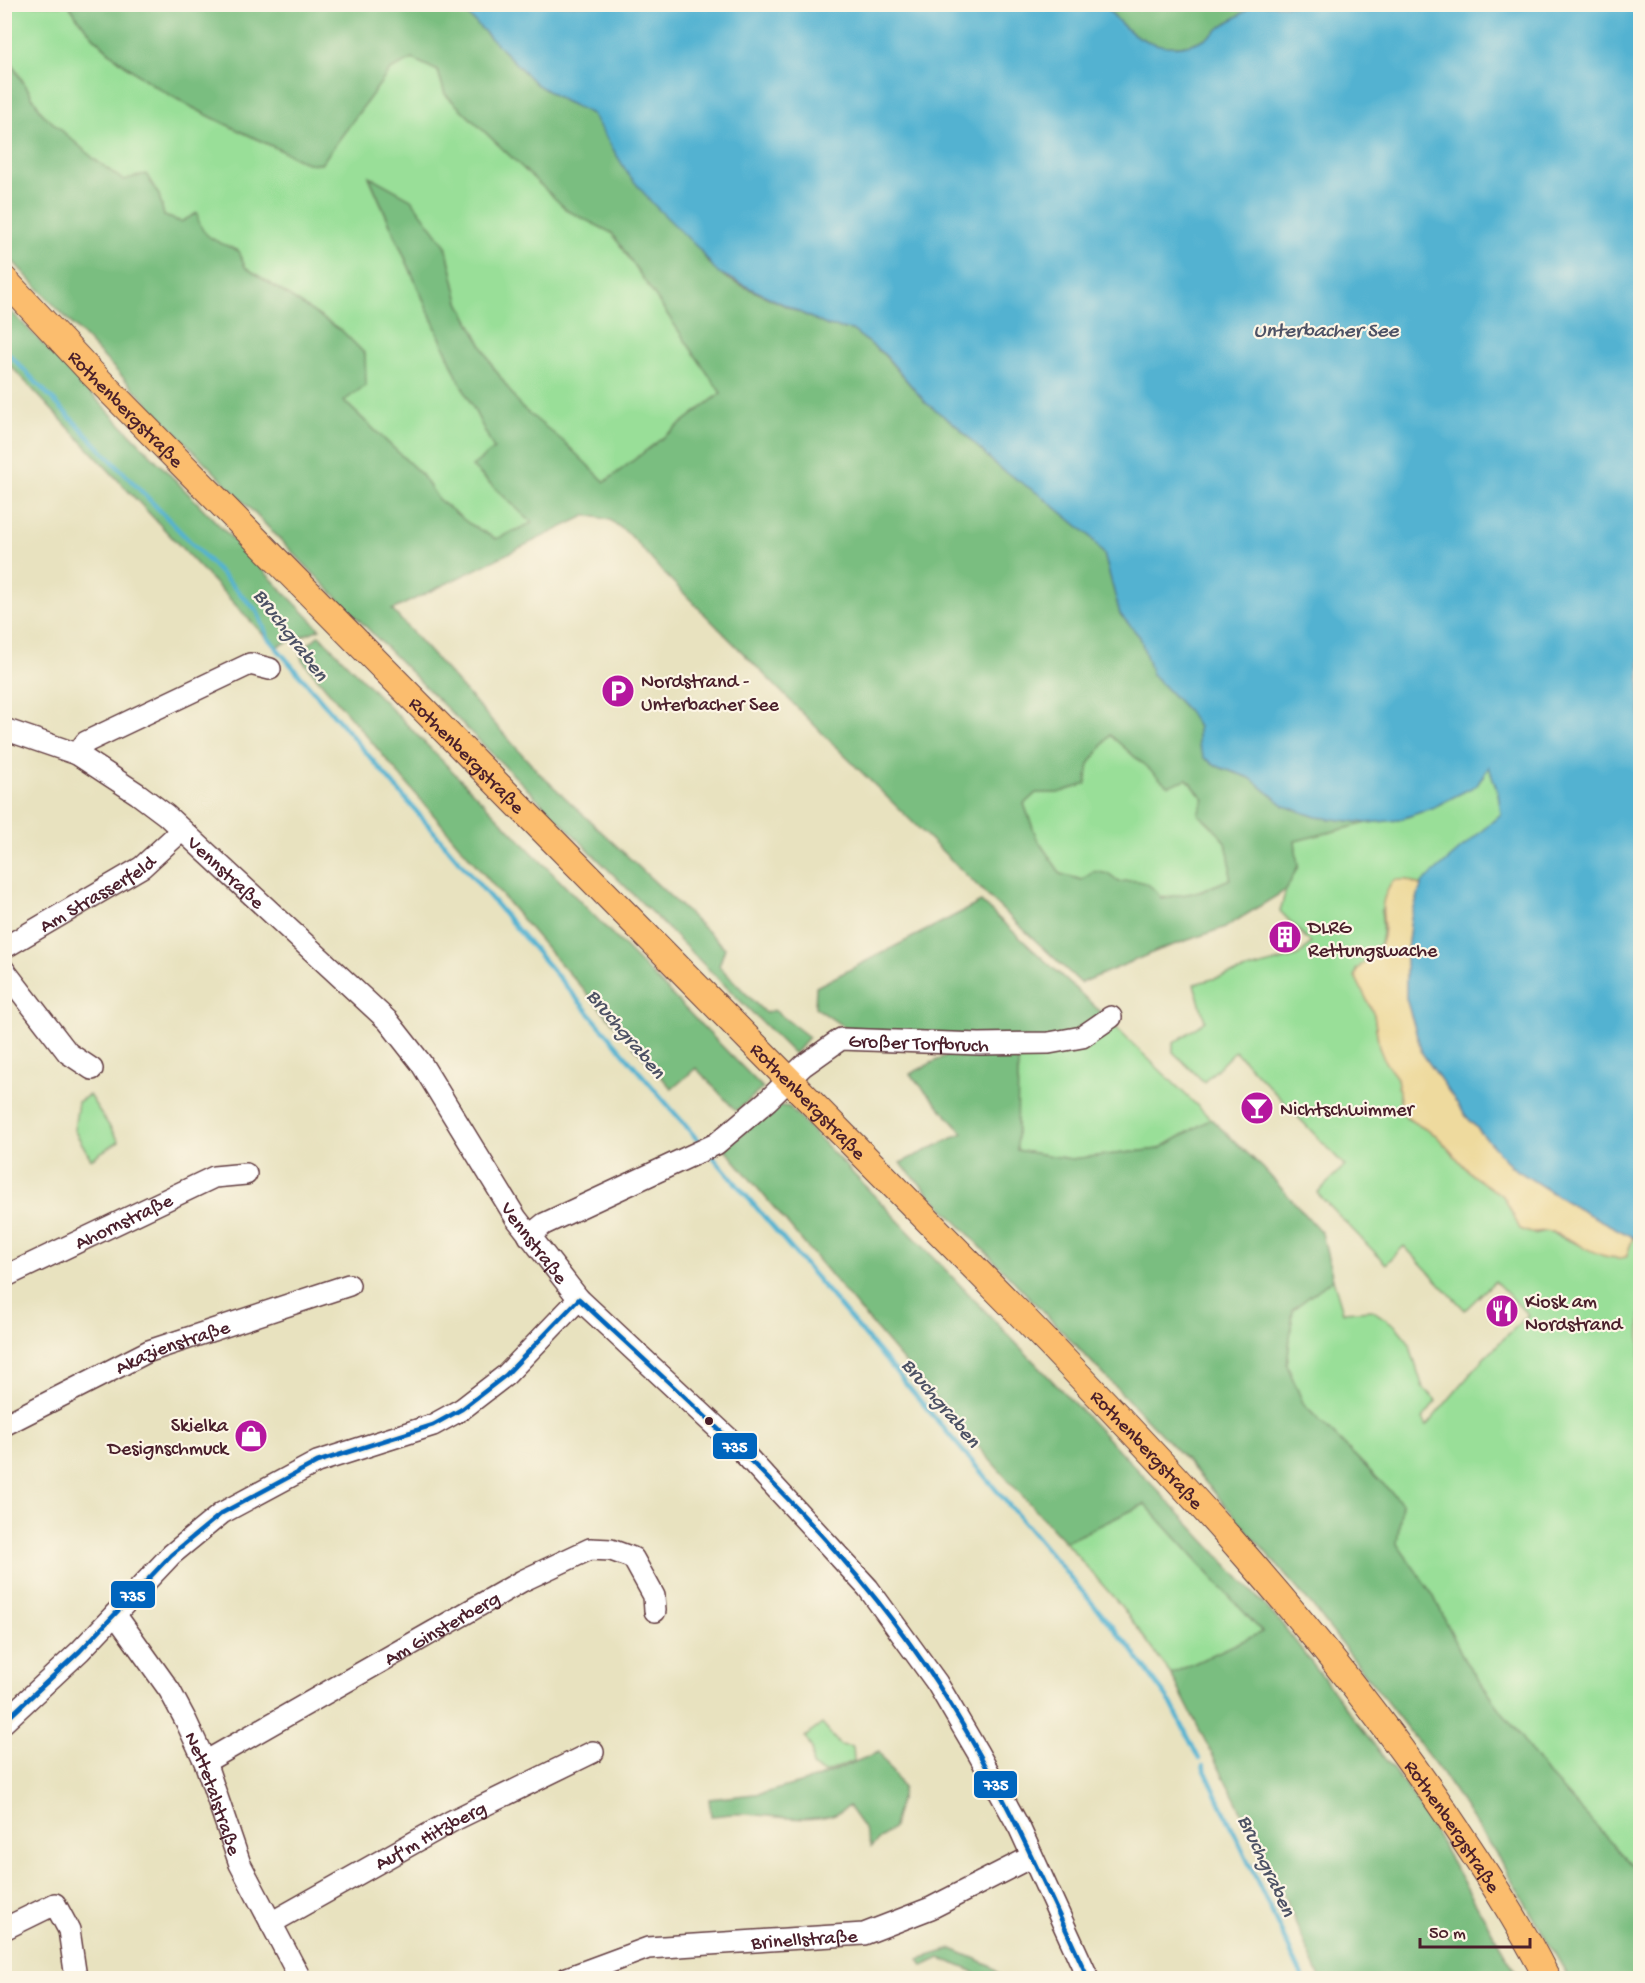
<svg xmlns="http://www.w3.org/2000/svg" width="1645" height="1983" viewBox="0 0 1645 1983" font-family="'Gochi Hand',sans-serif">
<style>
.green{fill:#99df98;stroke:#727f62;stroke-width:1.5}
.forest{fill:#7abe80;stroke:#626e56;stroke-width:1.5;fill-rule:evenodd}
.sand{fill:#eeda9e;stroke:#9c7c64;stroke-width:1.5}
.water{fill:#52b2d1;stroke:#4e687e;stroke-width:1.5}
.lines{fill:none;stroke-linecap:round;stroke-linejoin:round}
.stream{stroke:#52b2d1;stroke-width:4.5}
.minor-casing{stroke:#623c41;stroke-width:24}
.major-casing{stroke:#623c41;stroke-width:28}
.minor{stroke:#fff;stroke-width:21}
.major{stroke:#fbbd6e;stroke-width:26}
.bus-1-casing{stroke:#fcf5e5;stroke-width:9}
.bus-1{stroke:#0065bd;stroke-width:4.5}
.bus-dot{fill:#4a1f2b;stroke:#fcf5e5;stroke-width:2}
.labels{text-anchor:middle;stroke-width:4.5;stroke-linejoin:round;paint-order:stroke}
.street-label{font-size:20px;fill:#4a1f2b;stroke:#fcf5e5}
.poi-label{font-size:20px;fill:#4a1f2b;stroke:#fcf5e5;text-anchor:start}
.water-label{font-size:21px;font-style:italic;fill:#4d5265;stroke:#fcf5e5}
.line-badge{stroke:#fcf5e5;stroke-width:2}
.badge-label{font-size:16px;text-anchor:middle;font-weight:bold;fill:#fff}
</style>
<rect width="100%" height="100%" fill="#fcf5e5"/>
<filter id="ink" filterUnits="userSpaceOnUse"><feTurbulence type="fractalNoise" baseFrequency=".0167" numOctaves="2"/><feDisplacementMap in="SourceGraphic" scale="12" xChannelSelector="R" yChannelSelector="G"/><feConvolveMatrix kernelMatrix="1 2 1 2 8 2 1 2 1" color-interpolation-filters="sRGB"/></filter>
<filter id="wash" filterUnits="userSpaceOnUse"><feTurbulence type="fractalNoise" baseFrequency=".008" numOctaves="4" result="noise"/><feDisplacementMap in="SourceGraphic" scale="24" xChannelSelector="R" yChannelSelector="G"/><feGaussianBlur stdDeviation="1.35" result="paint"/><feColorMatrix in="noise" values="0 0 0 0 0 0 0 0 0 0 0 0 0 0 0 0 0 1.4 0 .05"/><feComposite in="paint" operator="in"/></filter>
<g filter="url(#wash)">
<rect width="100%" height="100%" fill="#e8e2bf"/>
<!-- green -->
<path class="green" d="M5 5H69C118 84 226 123 307 163L321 164 390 70 413 59 438 71 445 94 568 211 612 233 721 393 605 482 564 442 521 408 492 365 459 302 446 246 369 177 457 376 494 449 472 467 533 523 496 539 468 523 438 499 422 475 344 401C360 388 365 374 365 354L342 331 245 267 238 251 207 237 198 227 164 216 159 195 122 180 94 159 43 114 5 52Z
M1110 735 1135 757 1187 779 1204 799 1199 814C1224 835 1232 845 1230 879 1185 899 1151 907 1109 874L1083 880 1061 874 1037 839 1024 804 1036 793H1058L1089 764Z
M1489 767 1498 793 1501 814 1422 886 1407 880 1381 910C1385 936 1381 956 1356 970L1355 976 1374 1014 1379 1047 1385 1061 1397 1078 1406 1118 1436 1135 1472 1175 1504 1197 1520 1229 1534 1234 1547 1231 1605 1256 1626 1257 1633 1237 1640 1241V1873L1547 1773 1465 1661 1433 1595 1396 1544 1402 1503 1304 1405 1287 1365 1293 1309 1333 1279 1343 1312 1372 1310 1396 1326 1408 1341 1423 1388 1437 1401 1422 1419 1426 1426 1484 1358 1528 1315 1495 1281 1465 1310 1404 1246 1386 1264 1317 1193 1345 1166 1235 1051 1204 1082 1173 1052V1044L1205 1021 1194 984 1298 956 1311 943 1280 911 1286 890 1298 866 1295 841 1367 823 1399 820 1432 808 1477 785Z
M1114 1026 1211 1119 1159 1149 1071 1159 1016 1150 1018 1057C1059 1052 1079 1049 1114 1026Z
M89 1095 119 1141 91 1159 74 1130 78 1102Z
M1145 1504 1262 1632 1171 1674 1121 1606 1065 1542Z
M822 1724 840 1745 853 1747 854 1761 824 1773 812 1766V1749L805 1737Z"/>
<!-- forest -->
<path class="forest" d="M69 5H463L469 16 536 84 564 101 592 114 618 155 699 249 708 262 726 278 828 326 852 330 884 355 926 403 957 426 998 467 1040 495 1089 535 1104 554 1120 614 1140 637 1152 674 1188 711 1198 727V744L1219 767 1250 778 1285 806 1316 817 1367 823 1295 841 1298 866 1286 890 1226 927 1159 950 1081 983 992 900 839 750 659 568 630 535 610 520 587 515 392 610 539 773 725 948 719 966 765 1013 774 1010 809 1037 794 1054C528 790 261 526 5 253L4 52 43 114 94 159 123 180 146 174 159 195 164 216 181 222 197 213C200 239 217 241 239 251L245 267 342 331 365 354 366 385 344 401 422 475 438 499 468 523 496 539 532 523 472 466 494 449 457 376 369 176 411 199 446 246 459 302 492 365 521 407 564 442 605 482 721 393 612 233 568 211 445 94 438 71 413 59 390 70 321 164 307 163C226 122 118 84 69 5ZM1110 735 1168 786 1187 779 1204 799 1198 814C1223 835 1232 845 1230 879L1200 892 1161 898C1150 881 1138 878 1119 882L1109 874 1094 871 1082 880 1061 874 1037 839 1024 804 1036 793H1058L1086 784 1089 764Z
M1106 5H1251C1244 14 1235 18 1225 24 1219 28 1213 35 1206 38 1168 58 1128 40 1106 5Z
M5 305 320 629 275 647 5 360Z
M319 635 763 1088 736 1111 696 1068 672 1089 550 952 302 660 300 652Z
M981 902 1103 1014 1082 1032 1046 1039 850 1031 815 1007 816 987Z
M951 1053 1018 1057 1017 1150 1071 1159 1159 1149 1211 1119 1263 1168 1322 1233 1333 1279 1293 1309 1287 1365 1304 1405 1402 1503 1397 1544 1433 1595 1465 1661 1547 1773 1640 1873V1978H1569L1505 1868 1442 1773 1313 1607 1187 1461 900 1163 963 1133 910 1074Z
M775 1105 789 1107 1162 1495 1282 1624 1414 1797 1519 1978H1320L1279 1885 1171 1674 1262 1632 1145 1504 1065 1542C946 1415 836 1282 725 1149Z
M879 1752 903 1788 893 1827 871 1847 863 1827 848 1806C826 1827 776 1816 748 1814 736 1813 723 1815 711 1816L709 1799 764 1793 814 1779Z
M952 1949 990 1965 1002 1978H978L972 1971 940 1958 923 1966 919 1959Z"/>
<!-- sand -->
<path class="sand" d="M1394 880H1407L1422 886 1411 918 1406 958V998L1422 1053 1466 1116 1512 1167 1573 1206 1633 1237 1626 1257C1599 1263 1575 1238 1551 1232 1539 1229 1532 1236 1520 1229L1504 1197 1472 1175 1436 1135 1413 1122 1402 1113 1397 1078 1385 1062 1379 1047 1374 1014 1355 976C1357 963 1376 957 1381 943 1390 918 1372 910 1394 880Z"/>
<!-- water -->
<path class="water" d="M463 5H1106C1128 40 1168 58 1206 38 1213 35 1219 28 1225 24 1235 18 1244 14 1251 5H1640V1241L1573 1206 1512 1167 1466 1116 1422 1053 1406 998V958L1411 918 1422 883 1501 814 1498 793 1489 767 1477 785 1432 808 1398 820 1367 823 1316 817 1285 806 1250 778 1219 767 1204 758 1198 744V727L1188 711 1152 674 1140 637 1120 614 1104 554 1089 535 1040 495 998 467 957 426 926 403 885 355 852 330 828 326 717 272 699 249 653 204 628 174 592 114 564 101 536 84 469 16Z"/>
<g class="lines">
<!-- stream -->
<path class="stream" d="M4 349 257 611 268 638 702 1145
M710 1153 1132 1650 1171 1703 1199 1759
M1203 1766 1303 1978"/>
</g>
</g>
<g filter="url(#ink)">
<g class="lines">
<!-- minor casing -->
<g class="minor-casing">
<g id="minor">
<path id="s1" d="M4 729 77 754 138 794 166 815 388 1021 421 1063 516 1218 579 1299 740 1449 868 1588 937 1683 978 1753 1020 1829 1088 1978"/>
<path d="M77 754 86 742 250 664 270 669"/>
<path id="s2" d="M4 948 142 867 182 830"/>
<path d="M4 970 68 1053 92 1069"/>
<path id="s3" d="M529 1236 544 1224 716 1144 768 1100 803 1066 841 1039 979 1044 1049 1043 1082 1037 1111 1017"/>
<path id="s4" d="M4 1277 214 1177 246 1174"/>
<path id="s5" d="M4 1425 149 1351 349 1285"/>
<path id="s6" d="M115 1614 170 1691 186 1721 205 1762 240 1864 300 1978"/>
<path d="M4 1722 80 1651 171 1555 222 1513 317 1462 433 1425 462 1409 506 1375 579 1299"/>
<path id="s7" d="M205 1762 522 1581 590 1549 611 1550 633 1558 654 1596 655 1611"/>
<path id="s8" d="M271 1923 452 1821 593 1752"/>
<path d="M4 1929 55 1904 69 1930 76 1978"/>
<path id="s9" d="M567 1978 648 1948 864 1934 931 1908 1031 1857"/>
</g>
</g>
<!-- major casing -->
<g class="major-casing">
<g id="major">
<path id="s10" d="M4 279 91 372 1021 1315C1174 1473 1324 1632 1448 1816 1483 1868 1519 1922 1547 1978"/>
</g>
</g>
<!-- minor -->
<use href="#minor" class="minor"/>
<!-- major -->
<use href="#major" class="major"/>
<!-- bus-1 casing -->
<g class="bus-1-casing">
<path id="bus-1" d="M579 1299C707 1418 841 1536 937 1683 997 1776 1042 1878 1088 1978
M4 1722 80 1651 171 1555 222 1513 317 1462 433 1425 462 1409 506 1375 579 1299"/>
</g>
<!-- bus-1 -->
<use href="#bus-1" class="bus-1"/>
</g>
</g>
<!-- icons -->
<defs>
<g id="parking-disc" transform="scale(1.725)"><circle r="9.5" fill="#b5179e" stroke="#fcf5e5"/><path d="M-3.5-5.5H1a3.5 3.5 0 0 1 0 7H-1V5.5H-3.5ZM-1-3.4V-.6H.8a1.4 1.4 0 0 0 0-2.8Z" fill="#fff"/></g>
<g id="building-disc" transform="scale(1.725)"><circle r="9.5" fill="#b5179e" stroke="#fcf5e5"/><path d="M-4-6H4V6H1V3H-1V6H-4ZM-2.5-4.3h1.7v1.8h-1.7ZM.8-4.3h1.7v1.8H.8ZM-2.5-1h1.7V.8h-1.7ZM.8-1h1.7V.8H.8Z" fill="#fff"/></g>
<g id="bar-disc" transform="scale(1.725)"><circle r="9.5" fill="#b5179e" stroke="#fcf5e5"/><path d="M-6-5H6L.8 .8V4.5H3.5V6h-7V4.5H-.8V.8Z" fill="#fff"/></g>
<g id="restaurant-disc" transform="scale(1.725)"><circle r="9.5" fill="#b5179e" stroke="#fcf5e5"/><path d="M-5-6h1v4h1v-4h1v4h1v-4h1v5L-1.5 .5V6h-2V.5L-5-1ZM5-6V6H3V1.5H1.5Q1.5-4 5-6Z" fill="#fff"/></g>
<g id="shop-disc" transform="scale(1.725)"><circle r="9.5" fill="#b5179e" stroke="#fcf5e5"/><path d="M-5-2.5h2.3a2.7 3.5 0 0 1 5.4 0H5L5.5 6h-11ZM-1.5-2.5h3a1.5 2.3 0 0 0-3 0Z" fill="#fff"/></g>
</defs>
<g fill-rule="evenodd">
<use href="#parking-disc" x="618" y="691"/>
<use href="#building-disc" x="1285" y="937"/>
<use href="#bar-disc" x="1257" y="1108"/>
<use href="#restaurant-disc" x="1502" y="1311"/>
<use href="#shop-disc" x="251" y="1436"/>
</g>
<!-- markers -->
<circle class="bus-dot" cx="709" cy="1421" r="5"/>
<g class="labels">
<!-- street labels -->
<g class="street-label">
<text dy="7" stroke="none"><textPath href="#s10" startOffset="178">Rothenbergstraße</textPath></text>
<text dy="7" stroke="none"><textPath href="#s10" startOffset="664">Rothenbergstraße</textPath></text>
<text dy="7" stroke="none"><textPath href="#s1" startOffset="268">Vennstraße</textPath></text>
<text dy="7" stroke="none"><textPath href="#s2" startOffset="108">Am Strasserfeld</textPath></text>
<text dy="7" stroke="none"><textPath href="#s3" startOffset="450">Großer Torfbruch</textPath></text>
<text dy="7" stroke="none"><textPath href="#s10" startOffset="1150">Rothenbergstraße</textPath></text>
<text dy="7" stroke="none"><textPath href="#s4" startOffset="132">Ahornstraße</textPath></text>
<text dy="7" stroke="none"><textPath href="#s1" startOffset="754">Vennstraße</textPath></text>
<text dy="7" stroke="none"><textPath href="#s5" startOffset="186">Akazienstraße</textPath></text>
<text dy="7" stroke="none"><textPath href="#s10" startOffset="1636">Rothenbergstraße</textPath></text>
<text dy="7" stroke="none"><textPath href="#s7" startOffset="272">Am Ginsterberg</textPath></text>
<text dy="7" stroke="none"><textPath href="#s6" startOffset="206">Nettetalstraße</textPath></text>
<text dy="7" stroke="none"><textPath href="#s10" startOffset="2122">Rothenbergstraße</textPath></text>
<text dy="7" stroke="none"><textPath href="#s8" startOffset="182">Auf'm Hitzberg</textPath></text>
<text dy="7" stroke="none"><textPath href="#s9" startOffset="243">Brinellstraße</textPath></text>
</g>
<!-- poi labels -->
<g class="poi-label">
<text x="641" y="687">Nordstrand -<tspan x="641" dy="23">Unterbacher See</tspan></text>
<text x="1308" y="933">DLRG<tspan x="1308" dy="23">Rettungswache</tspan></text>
<text x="1280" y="1115">Nichtschwimmer</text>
<text x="1525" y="1307">Kiosk am<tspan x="1525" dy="23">Nordstrand</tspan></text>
<text x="228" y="1431" text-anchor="end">Skielka<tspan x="228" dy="23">Designschmuck</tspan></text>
</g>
<!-- water labels -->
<g class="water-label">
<text x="1326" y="336">Unterbacher See</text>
<text transform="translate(292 634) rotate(53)" y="7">Bruchgraben</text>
<text transform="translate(627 1033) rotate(50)" y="7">Bruchgraben</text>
<text transform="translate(942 1402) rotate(50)" y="7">Bruchgraben</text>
<text transform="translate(1268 1865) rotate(65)" y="7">Bruchgraben</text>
</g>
</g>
<g class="line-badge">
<rect x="712" y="1432" width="46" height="28" rx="6" fill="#0065bd"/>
<rect x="110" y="1580" width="46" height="29" rx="6" fill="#0065bd"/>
<rect x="973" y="1770" width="45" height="29" rx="6" fill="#0065bd"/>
</g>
<g class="badge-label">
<text x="735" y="1452">735</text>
<text x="133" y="1601">735</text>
<text x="996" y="1790">735</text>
</g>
<!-- margin -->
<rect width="1645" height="1983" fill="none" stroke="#fcf5e5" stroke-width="24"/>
<!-- scale -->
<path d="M1420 1938v9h110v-9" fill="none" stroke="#4a1f2b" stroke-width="3"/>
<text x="1429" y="1938" font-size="18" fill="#4a1f2b" stroke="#fcf5e5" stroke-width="4.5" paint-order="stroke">50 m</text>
</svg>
